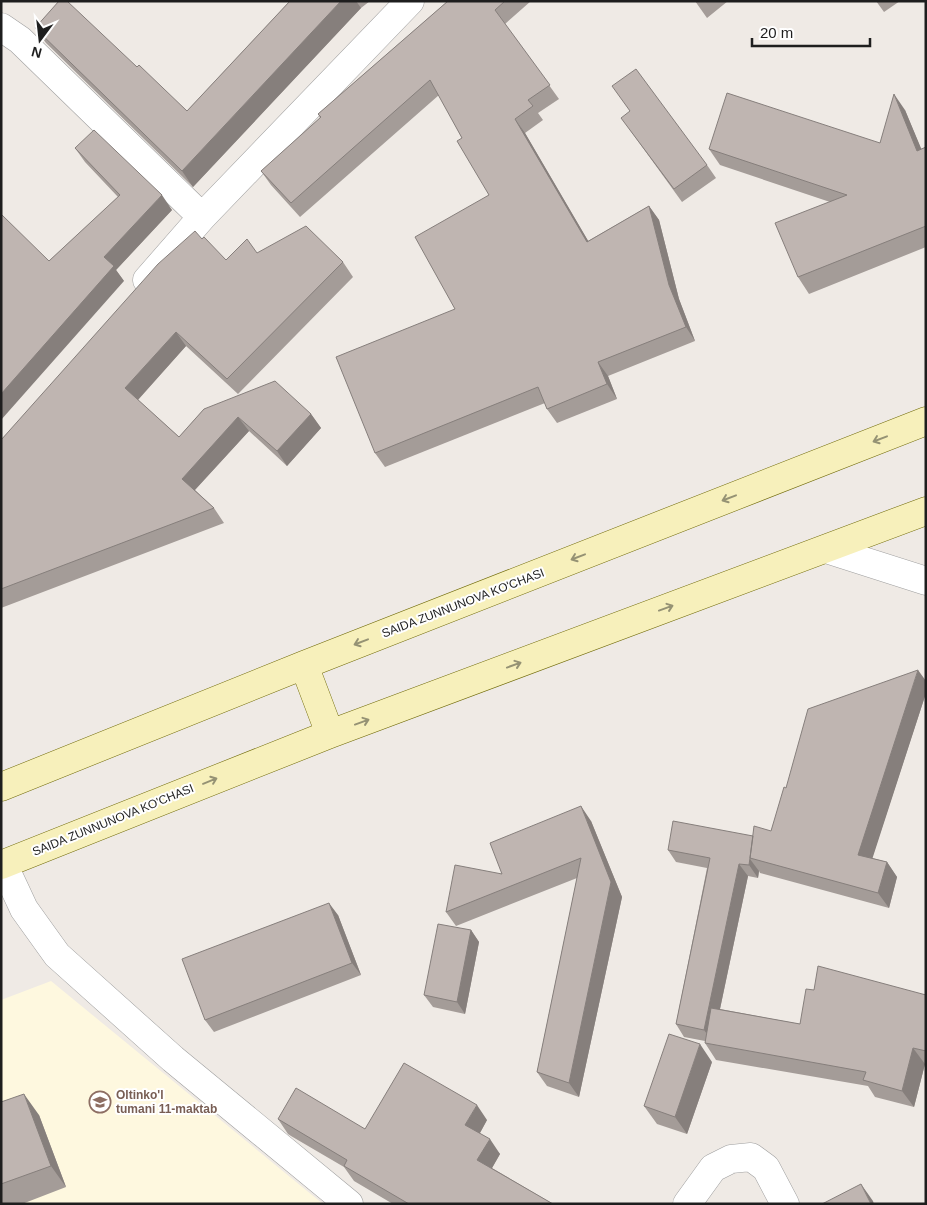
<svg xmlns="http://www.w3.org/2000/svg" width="927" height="1205" viewBox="0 0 927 1205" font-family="Arial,sans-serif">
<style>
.education{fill:#fef8df}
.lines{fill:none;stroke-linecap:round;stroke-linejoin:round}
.street-casing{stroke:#9f9f9f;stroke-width:29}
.secondary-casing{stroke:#716b0a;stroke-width:29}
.street{stroke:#fff;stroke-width:28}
.secondary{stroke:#f7f0bb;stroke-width:28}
.wall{fill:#a49c98}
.shaded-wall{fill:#867f7c}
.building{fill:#bfb5b1;stroke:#867f7c}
.oneway{stroke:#959274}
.labels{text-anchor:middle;stroke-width:4;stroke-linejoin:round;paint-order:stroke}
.street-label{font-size:12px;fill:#1e1e1e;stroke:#fff}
.education-label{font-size:12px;font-weight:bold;fill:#785e54;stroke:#fff;text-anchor:start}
</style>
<rect width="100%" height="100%" fill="#efeae5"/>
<!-- education -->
<path class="education" d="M51 981 323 1204H1V1000Z"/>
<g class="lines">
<!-- street casing -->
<g class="street-casing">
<path id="street" d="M1 27 20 40 202 217
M147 280 202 217 410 1
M826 549 926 581
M3 864 24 909 57 955 173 1059 349 1204
M687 1204 713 1168 731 1159 751 1157 766 1168 785 1204"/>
</g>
<!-- secondary casing -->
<g class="secondary-casing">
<path id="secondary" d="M304 665 330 734
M1 787 304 665 926 421
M1 865 330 734 926 511"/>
</g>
<!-- street -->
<use href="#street" class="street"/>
<!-- secondary -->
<use href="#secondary" class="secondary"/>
</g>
<!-- wall -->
<path class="wall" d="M290 1H370L361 8 193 187 46 43 35 28 137 67 187 111Z
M448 1H531L505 24 559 99 538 113 543 120 525 133 588 241 649 206 659 220 679 299 695 341 608 376 617 399 557 423 547 409 545 403 385 467 375 453 455 309 489 195 462 138 439 95 300 217 271 185 261 171 320 118 318 114Z
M695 1H728L707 18Z
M876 1H900L884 12Z
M905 110 921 149 926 147V247L809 294 798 277 830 202 720 165 709 149 880 143Z
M630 130 707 165 716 178 682 202Z
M75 148 172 210 116 270 124 281 49 261 118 197 85 162Z
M202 239 226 260 257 253 343 262 353 277 238 394 186 346 138 400 179 437 204 409 311 414 321 428 287 466 249 431 195 490 214 508 224 523 1 608V440Z
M926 681V693L872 858 887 862 897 877 889 908 760 873 759 871 758 878 748 876 720 1009 800 1024 814 990 926 995V1064H925L914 1107 875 1097 868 1086 716 1060 705 1043V1041L684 1037 676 1024 707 868 676 862 668 850 753 836 771 831 786 788Z
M591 821 622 897 579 1097 547 1086 537 1072 577 878 456 926 446 912 502 874Z
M338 915 361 975 214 1032 205 1020Z
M471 930 479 942 465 1014 433 1007 424 995Z
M712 1062 687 1134 657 1124 644 1106Z
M1 1102 39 1115 66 1187 22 1204H1Z
M278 1119 365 1129 487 1120 480 1133 500 1154 492 1168 553 1204H393L354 1181 344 1167 291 1136 288 1134Z"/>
<!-- shaded-wall -->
<path class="shaded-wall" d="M341 1H356L361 8 193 187 182 171Z
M894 94 905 110 926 160 917 151Z
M515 119 525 133 597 256 587 242Z
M162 195 172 210 116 270 124 281 1 420V394L104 257Z
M649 206 659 220 679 299 695 341 686 327 669 285Z
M176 332 186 346 135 403 125 388Z
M598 362 608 376 617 399 607 384Z
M311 414 321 428 287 466 277 451Z
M238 417 249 431 192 493 182 479Z
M918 670 926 681V693L869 869 858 855Z
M581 806 591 821 622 897 579 1097 569 1083 611 882Z
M750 859 759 871 758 878 749 865Z
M887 862 897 877 889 908 878 893Z
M739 864 748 876 713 1042 704 1030Z
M329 903 338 915 361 975 352 963Z
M471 930 479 942 465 1014 457 1002Z
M700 1044 712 1062 687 1134 675 1117Z
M913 1048 925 1064 914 1107 902 1091Z
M24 1094 39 1115 66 1187 51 1166Z
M477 1105 487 1120 476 1140 465 1125Z
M490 1139 500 1154 488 1175 477 1160Z
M861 1184 873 1201 874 1204H871Z"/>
<!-- building -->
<path class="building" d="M59 1H67L137 67 139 65 187 111 290 1H341L182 171 35 28Z
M448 1H505L495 10 550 85 528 100 533 106 515 119 587 242 649 206 669 285 686 327 598 362 607 384 547 409 538 387 375 453 336 357 455 309 415 237 489 195 457 141 462 138 430 80 291 203 261 171 321 117 318 114Z
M636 69 707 165 674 189 621 118 630 111 612 86Z
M727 93 880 143 894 94 917 151 926 147V226L798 277 775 223 847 195 709 149Z
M94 130 162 195 104 257 114 266 1 394V214L49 261 120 195 75 148Z
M306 226 343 262 227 379 176 332 125 388 179 437 204 409 275 381 311 414 277 451 238 417 182 479 214 508 1 589V440L158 264 195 231 202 239 204 237 226 260 247 239 257 253Z
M918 670 858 855 887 862 878 893 750 858 754 826 771 831 784 787 786 788 808 709Z
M581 806 611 882 569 1083 537 1072 581 858 446 912 455 865 502 874 490 843Z
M673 821 753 836 749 865 739 864 704 1030 676 1024 710 858 668 850Z
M329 903 352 963 205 1020 182 959Z
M438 924 471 930 457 1002 424 995Z
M818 966 926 995V1051L913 1048 902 1091 863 1080 866 1072 705 1043 711 1008 800 1024 806 989 814 990Z
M669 1034 700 1044 675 1117 644 1106Z
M404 1063 477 1105 465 1125 490 1139 477 1160 553 1204H409L344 1166 347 1160 278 1119 296 1088 365 1129Z
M24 1094 51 1166 1 1184V1102Z
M861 1184 871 1204H822Z"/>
<!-- one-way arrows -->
<defs><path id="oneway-shaft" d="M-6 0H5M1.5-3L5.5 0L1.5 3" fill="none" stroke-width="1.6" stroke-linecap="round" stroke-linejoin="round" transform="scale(1.25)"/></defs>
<g class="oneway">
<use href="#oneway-shaft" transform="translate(880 439) rotate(159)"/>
<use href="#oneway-shaft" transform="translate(729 498) rotate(159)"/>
<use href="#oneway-shaft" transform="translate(578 557) rotate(159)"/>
<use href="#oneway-shaft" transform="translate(666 608) rotate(-20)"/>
<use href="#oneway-shaft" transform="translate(361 642) rotate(159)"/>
<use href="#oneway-shaft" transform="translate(514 665) rotate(-20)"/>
<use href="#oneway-shaft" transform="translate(362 722) rotate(-20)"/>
<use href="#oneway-shaft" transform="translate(210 781) rotate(-22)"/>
</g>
<!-- icons -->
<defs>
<g id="school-ring" transform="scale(1.125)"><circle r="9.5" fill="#fff" stroke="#8d6e63" stroke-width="1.5"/><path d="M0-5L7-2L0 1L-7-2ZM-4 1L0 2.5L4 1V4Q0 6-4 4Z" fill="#8d6e63"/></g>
</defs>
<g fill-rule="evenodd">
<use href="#school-ring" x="100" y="1102"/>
</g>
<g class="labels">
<!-- street labels -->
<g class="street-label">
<text transform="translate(463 603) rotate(-21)" y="4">SAIDA ZUNNUNOVA KO'CHASI</text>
<text transform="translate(113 820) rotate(-22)" y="4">SAIDA ZUNNUNOVA KO'CHASI</text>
</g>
<!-- education labels -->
<g class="education-label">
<text x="116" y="1099">Oltinko'l<tspan x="116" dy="14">tumani 11-maktab</tspan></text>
</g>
</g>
<!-- border -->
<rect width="927" height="1205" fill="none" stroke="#1e1e1e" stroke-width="5"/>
<!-- north arrow -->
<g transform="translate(40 40) rotate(195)" stroke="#ffffff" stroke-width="4" paint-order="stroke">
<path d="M0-4L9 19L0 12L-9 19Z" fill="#1e1e1e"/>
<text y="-8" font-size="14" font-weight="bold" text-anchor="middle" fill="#1e1e1e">N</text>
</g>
<!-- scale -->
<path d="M752 38v8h118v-8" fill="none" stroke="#1e1e1e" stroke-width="2.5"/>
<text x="760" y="38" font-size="15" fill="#1e1e1e" stroke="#ffffff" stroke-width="4" paint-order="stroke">20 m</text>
</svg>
